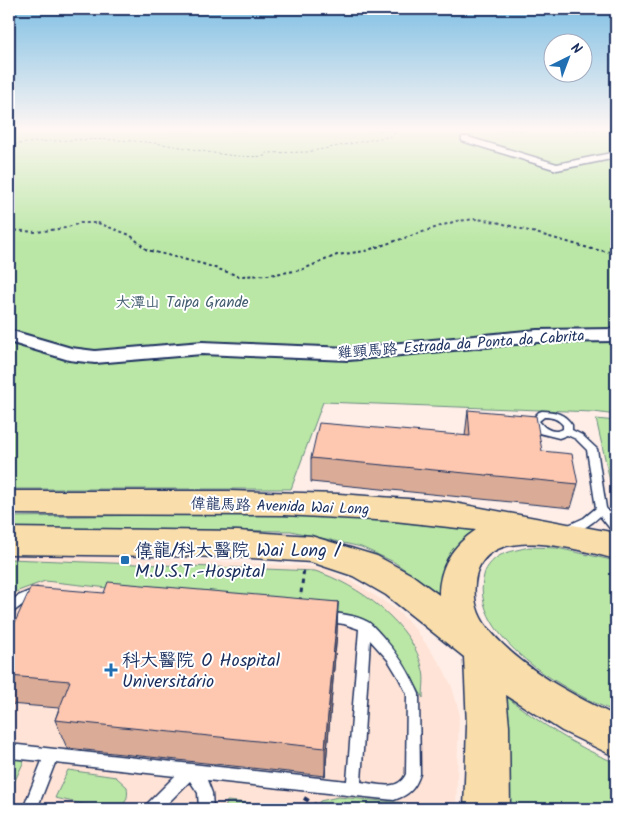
<svg xmlns="http://www.w3.org/2000/svg" width="625" height="818" viewBox="0 0 625 818" font-family="Kalam,'LXGW WenKai TC',sans-serif">
<style>
.built{fill:#ffe3d6}
.green{fill:#bae7a5;stroke:#6a8b82}
.lines{fill:none;stroke-linecap:round;stroke-linejoin:round}
.service-casing{stroke:#1b2f5e;stroke-width:3}
.minor-casing{stroke:#1b2f5e;stroke-width:3}
.tertiary-casing{stroke:#1b2f5e;stroke-width:4}
.primary-casing{stroke:#1b2f5e;stroke-width:3}
.path-far3{stroke:#1b2f5e;stroke-width:1;stroke-dasharray:2.5 2.5;stroke-linecap:butt}
.path-far2{stroke:#1b2f5e;stroke-width:2;stroke-dasharray:3 3;stroke-linecap:butt}
.path-far1{stroke:#1b2f5e;stroke-width:3;stroke-dasharray:4.5 4.5;stroke-linecap:butt}
.path{stroke:#1b2f5e;stroke-width:4;stroke-dasharray:5.5 5.5;stroke-linecap:butt}
.service{fill:#fff;fill-rule:evenodd}
.minor{fill:#fff;fill-rule:evenodd}
.tertiary{fill:#fff;fill-rule:evenodd}
.primary{fill:#f9deab;fill-rule:evenodd}
.wall{fill:#daac97;stroke:#1b2f5e}
.shaded-wall{fill:#b28c7b;stroke:#1b2f5e}
.building{fill:#fec8b0;stroke:#1b2f5e}
.poi-dot{fill:#1f6fb2;stroke:#fff;stroke-width:2}
.labels{text-anchor:middle;stroke-width:4;stroke-linejoin:round;paint-order:stroke}
.park-label{font-size:15px;fill:#435d70;stroke:#fff}
.street-label{font-size:15px;fill:#1b2f5e;stroke:#fff}
.near-poi-label{font-size:18px;fill:#1b2f5e;stroke:#fff;text-anchor:start}
</style>
<rect width="100%" height="100%" fill="#ffeee7"/>
<filter id="ink" filterUnits="userSpaceOnUse"><feTurbulence type="fractalNoise" baseFrequency=".02" numOctaves="2"/><feDisplacementMap in="SourceGraphic" scale="10" xChannelSelector="R" yChannelSelector="G"/><feConvolveMatrix kernelMatrix="1 2 1 2 8 2 1 2 1" color-interpolation-filters="sRGB"/></filter>
<g filter="url(#ink)">
<!-- built -->
<path class="built" d="M9 552 304 566 327 569 357 584 397 610 416 630 443 668 452 687 459 712 456 809H9Z"/>
<!-- green -->
<path class="green" d="M9 129H616V415L594 412 323 402 291 489H9Z
M596 419 616 421V507Z
M315 513 480 531 450 601 394 562 361 547 291 531 9 528V517Z
M529 547 557 548 616 561V712C588 701 561 686 536 668 508 647 474 613 484 575 486 566 495 557 503 554 511 551 521 549 529 547Z
M9 559 315 571C357 584 414 624 423 671 425 679 423 689 423 698 403 662 390 635 352 615L45 581 18 591 9 598Z
M503 694C538 722 574 746 616 763V809H508L507 712Z
M9 755 25 759 11 789H9Z
M68 770 116 777 127 787C128 793 128 801 122 805 109 812 71 801 55 798Z
M338 797 405 803 436 809H315L320 801Z
M227 801 299 808 225 809Z"/>
<g class="lines">
<!-- service casing -->
<g class="service-casing">
<path id="service" d="M542 411C555 411 565 414 572 425V430L582 435 597 449 606 508 616 521V532L612 531 600 516C593 523 575 536 564 533L563 530 564 527 584 518 596 508 587 450 576 439 567 435 559 438 539 433 530 421 539 412ZM544 417C553 417 558 419 563 425V429C553 434 545 429 539 421Z
M37 588 41 590 43 593 41 596 26 602 13 612 9 614V603L18 596Z
M327 612C340 614 356 615 368 622 373 625 378 632 382 636 399 655 409 671 419 694L420 774C415 789 409 795 394 800L207 780 212 793 213 809H199L198 793 190 781 162 809H145L147 804 175 776 55 763 37 809H23L42 761 9 758V744L347 781 359 629 344 624 323 621 321 617 323 613ZM370 640 388 660 399 678 407 694 406 774C398 792 377 784 361 782Z"/>
</g>
<!-- minor casing -->
<g class="minor-casing">
<path id="minor" d="M462 137H468L557 164 616 152V158L557 170 462 141Z"/>
</g>
<!-- tertiary casing -->
<g class="tertiary-casing">
<path id="tertiary" d="M616 329V341L537 342 349 360 202 354 95 363 69 360 9 342V330L71 348 95 351 202 342 349 348 537 330Z"/>
</g>
<!-- primary casing -->
<g class="primary-casing">
<path id="primary" d="M229 491 339 494 449 502 616 533V559C578 550 481 519 475 583 473 601 478 618 491 632 523 669 572 695 616 716V757L562 731 506 695 509 726 510 809H464L467 726 464 657 386 595 353 576 311 562 238 557 9 554V528L238 531 311 536 377 556 412 575 439 595C439 567 453 545 476 530L394 521 284 515 9 514V491Z"/>
</g>
<!-- path-far3 -->
<path class="path-far3" d="M9 145C60 139 111 137 162 144 197 149 230 159 265 156L266 153 307 152 391 136 399 129"/>
<!-- path-far2 -->
<path class="path-far2" d="M9 230 37 232 65 228 80 223H98L130 235 147 250 203 264 239 276 269 275 301 270 337 255 365 251 456 221 477 219 497 222 592 249 616 253"/>
<!-- path-far1 -->
<path class="path-far1" d="M300 602 304 568"/>
<!-- path -->
<path class="path" d="M304 798 322 809"/>
<!-- service -->
<use href="#service" class="service"/>
<!-- minor -->
<use href="#minor" class="minor"/>
<!-- tertiary -->
<use href="#tertiary" class="tertiary"/>
<!-- primary -->
<use href="#primary" class="primary"/>
</g>
<!-- wall -->
<path class="wall" d="M468 410 542 451 578 484 571 508 311 482V458L465 436Z
M104 593 338 602 337 632 325 776 67 748 55 720 59 708 9 704V635Z"/>
<!-- shaded-wall -->
<path class="shaded-wall" d="M338 602 337 632 325 776V748Z"/>
<!-- building -->
<path class="building" d="M468 410 536 416 542 451 572 454 578 484 311 458 319 423 470 436Z
M108 582 338 602 325 748 55 720 70 681 9 676V635L31 587 104 593Z"/>
</g>
<!-- sky -->
<linearGradient id="sky" x2="0" y2="1"><stop stop-color="#7fbfe4"/><stop offset="0.53" stop-color="#fff7f4"/><stop offset="1" stop-color="#fff7f4" stop-opacity="0"/></linearGradient>
<rect width="625" height="244" fill="url(#sky)"/>
<!-- markers -->
<g class="poi-dot">
<rect x="120" y="555" width="10" height="10" rx="2.5"/>
<path d="M108.5 662.5h5v5h5v5h-5v5h-5v-5h-5v-5h5z"/>
</g>
<g class="labels">
<!-- park labels -->
<g class="park-label">
<text x="182" y="307">大潭山 Taipa Grande</text>
</g>
<!-- street labels -->
<g class="street-label">
<text transform="translate(461 344) rotate(-4)" y="5">雞頸馬路 Estrada da Ponta da Cabrita</text>
<text transform="translate(280 506) rotate(2)" y="5">偉龍馬路 Avenida Wai Long</text>
</g>
<!-- near-poi labels -->
<g class="near-poi-label">
<text x="135" y="556">偉龍/科大醫院 Wai Long /<tspan x="135" dy="21">M.U.S.T.-Hospital</tspan></text>
<text x="122" y="666">科大醫院 O Hospital<tspan x="122" dy="21">Universitário</tspan></text>
</g>
</g>
<!-- margin -->
<rect width="625" height="818" fill="none" stroke="#fff" stroke-width="30"/>
<rect x="15" y="15" width="595" height="788" fill="none" stroke="#1b2f5e" stroke-width="2" filter="url(#ink)"/>
<!-- north arrow -->
<g transform="translate(568 58) rotate(42)"><circle r="24" fill="#ffffff" stroke="#a4acbf"/>
<path d="M0-4L9 19L0 12L-9 19Z" fill="#1f6fb2"/>
<text y="-8" font-size="14" font-weight="bold" text-anchor="middle" fill="#1b2f5e">N</text>
</g>
</svg>
